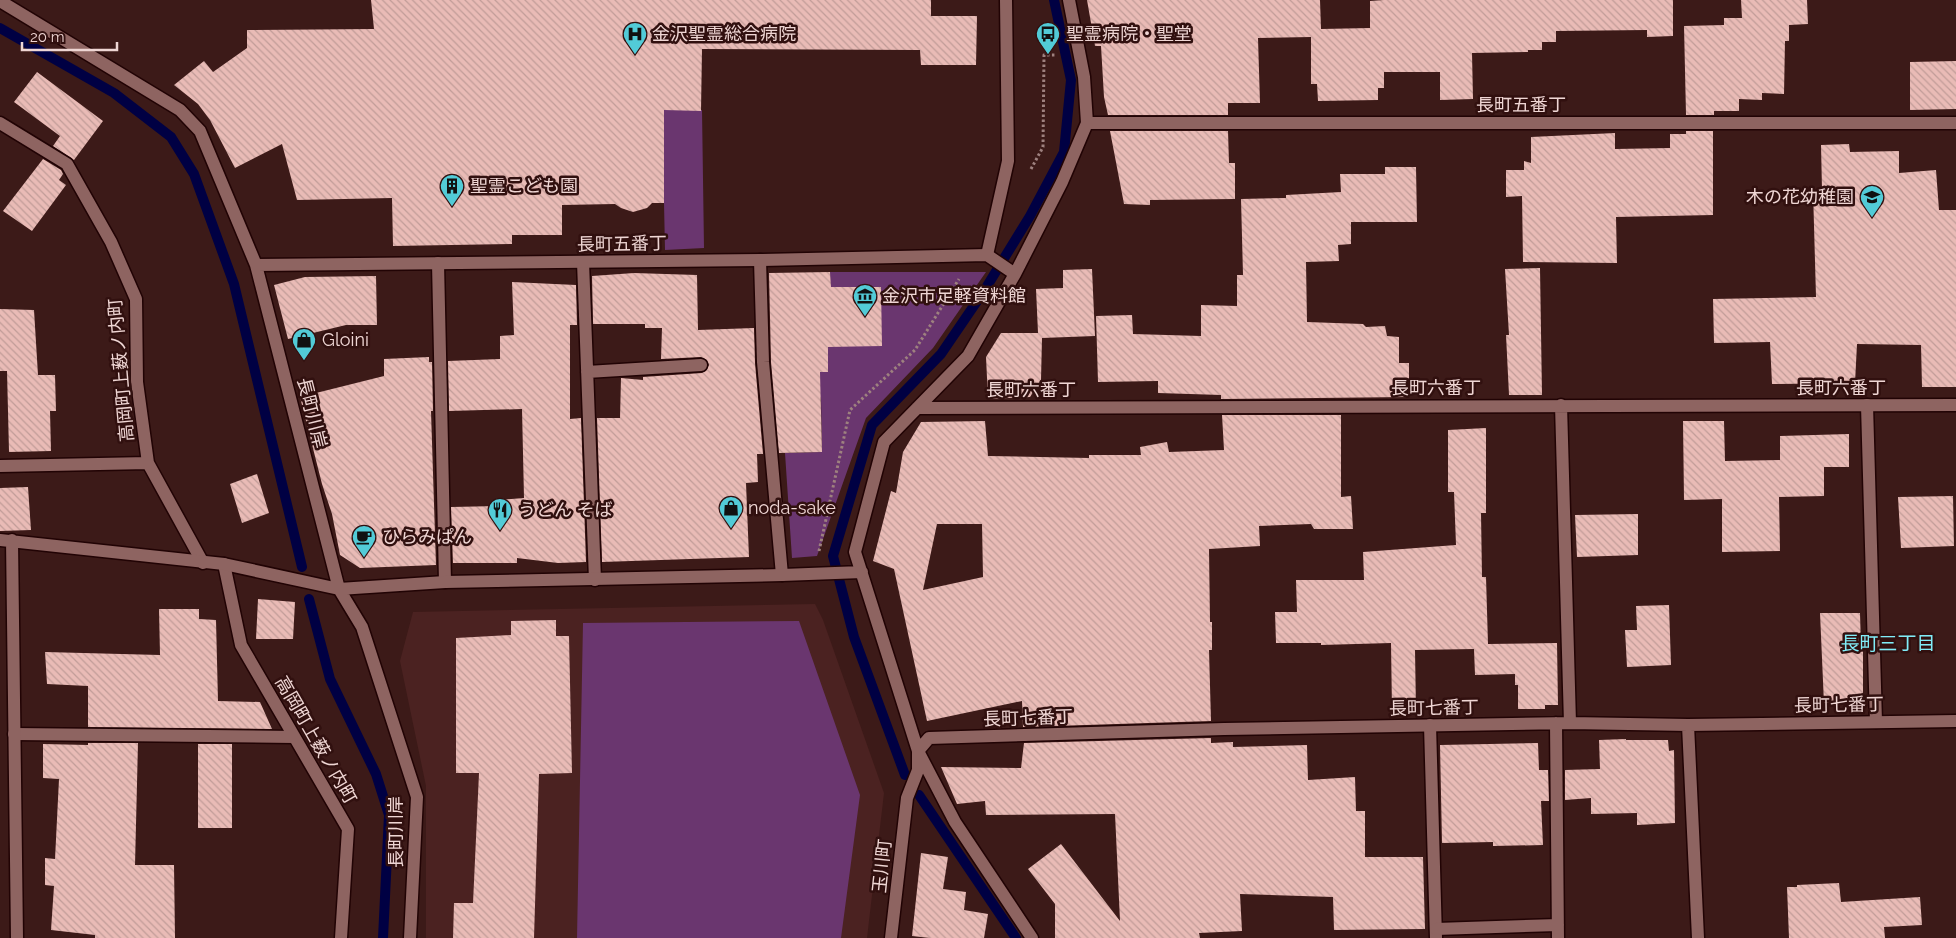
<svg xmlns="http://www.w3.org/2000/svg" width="1956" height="938" viewBox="0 0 1956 938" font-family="Raleway,'Noto Sans JP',sans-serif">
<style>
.built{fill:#4b2221}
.green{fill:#6a366f}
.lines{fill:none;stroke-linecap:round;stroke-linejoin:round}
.stream{stroke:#000043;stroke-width:10}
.building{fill:url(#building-back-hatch);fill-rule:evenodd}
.service-casing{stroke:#210304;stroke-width:15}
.minor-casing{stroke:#210304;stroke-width:15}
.path{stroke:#9e817f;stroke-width:3;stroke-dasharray:2.5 2.5;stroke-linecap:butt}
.service{stroke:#8e6461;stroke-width:12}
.minor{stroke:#8e6461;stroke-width:12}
.labels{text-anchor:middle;stroke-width:5;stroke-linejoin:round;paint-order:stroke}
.poi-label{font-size:18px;fill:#efd6d4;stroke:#31100f;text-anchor:start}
.street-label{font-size:18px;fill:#efd6d4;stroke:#31100f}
.neighbourhood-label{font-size:19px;fill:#81ecf7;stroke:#31100f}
</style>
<defs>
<pattern id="building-back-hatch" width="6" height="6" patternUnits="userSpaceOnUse" patternTransform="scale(1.25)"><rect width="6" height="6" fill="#e9bbb6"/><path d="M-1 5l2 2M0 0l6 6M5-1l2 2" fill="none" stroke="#c19c98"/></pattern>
</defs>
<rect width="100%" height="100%" fill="#3c1a18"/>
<!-- built -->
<path class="built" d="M815 604 823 620 884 793 867 938H426V786L400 661 413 612Z"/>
<!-- green -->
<path class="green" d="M662 108 702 110 704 248 665 250Z
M830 272H986L933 348 866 418 817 556 792 558 785 453 822 452 821 398 802 372H828V334H831Z
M799 621 860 795 841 938H577L583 623Z"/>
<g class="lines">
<!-- stream -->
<path class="stream" d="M0 28 114 93 171 137 194 174 234 284 302 567
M309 599 330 679 376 774 389 815 383 938
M905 775 854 637 833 556 872 425 941 354 984 291 1030 216 1064 152 1071 80 1054 0
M919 795 1016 938"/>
</g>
<!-- building -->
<path class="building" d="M371 0H931V16H977L976 65H921L920 50 702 49 701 111 664 110V203H652L647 208 633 212 621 208 615 204 562 205V235H512V244L393 246 392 198 297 200 282 144 235 168 210 120 198 104 174 85 204 61 213 72 247 48V30L374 29Z
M1087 0H1320L1321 29 1370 28V1L1384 0H1673V36L1647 37V30L1556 31V42H1542V50H1528V52L1472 53 1473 99 1440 100V72H1384V88H1378V100L1318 101 1317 84H1311V37L1258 38 1260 103H1228V115H1108L1104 97 1101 46H1095Z
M1741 0H1807L1808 24 1789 25V41H1785L1784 94 1762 93V100L1739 99V111H1714V115H1686L1684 26 1724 25V18H1742Z
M1956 61V109L1910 110V62Z
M37 72 103 121 74 160 53 146 60 136 14 102Z
M1110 131H1228L1229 163H1235V199L1150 200V205L1124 204Z
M1686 131H1713V215L1616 217 1617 263 1523 262 1522 196 1506 197V170H1524V161L1531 163V137L1615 133V149L1670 148V134H1686Z
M1849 144 1850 152 1899 151V173L1936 170 1939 210H1956V387H1922L1921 345 1857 344 1855 383 1772 384 1770 342 1714 343 1713 299 1816 297 1813 190H1822L1821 145Z
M43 159 61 170 63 174 59 180 66 185 32 231 3 211Z
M1385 167H1416L1417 222H1351V244L1338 245 1339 261 1306 262 1307 322 1363 324 1366 327 1385 326 1387 336 1399 337V363H1409V397L1221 399V395L1158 393V381L1098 382 1096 316 1132 315 1133 334 1201 336V305L1237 306V275H1243L1241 199 1286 198V195L1341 192 1340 174H1385Z
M1540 268 1542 395H1509L1506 335H1509L1505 269Z
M1092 269 1095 336 1042 338 1041 380 1030 397 988 399 986 357 1001 333H1038L1036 289 1063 288V270Z
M830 272 831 287H881L882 346 828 347V372H820L822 452 779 453 771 362 769 273Z
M634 273 697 275 698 330 754 328 755 363 763 454H757L758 482 746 483 749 557 602 562 597 418H620L621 378 643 380V377L702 373 706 371 709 365 707 360 701 357 661 359 662 328H645V324H593L592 276Z
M376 276 377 325H346L288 339 274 285 305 277Z
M512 282 576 285 577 325H570V419L581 418 586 562 558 563 517 558V563H453L451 507 498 506 499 500 524 498 522 409 449 411 448 361 500 359V336L514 335Z
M0 309 34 310 38 375H55L56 411H50L51 451 9 452 7 371H0Z
M429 357V362H432L433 411H431L436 565 360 568 340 555 332 514 322 484 300 397 384 376V359Z
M1222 415H1341V497L1351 496 1353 529H1314L1311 524 1259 526 1260 546 1209 549 1210 622H1212V650H1209L1211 721 1023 727 1022 701 927 721 894 569 873 561 891 491 896 493 903 452 921 422 985 421 988 456 1089 458V455H1141L1140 447 1167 442 1169 452 1224 450ZM937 524H982L983 577 923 590Z
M1683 421H1724L1725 461 1780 460V436L1849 434V467H1824V496L1779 497 1780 551 1722 552V499L1684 500Z
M1486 428V513H1481L1482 577H1486L1488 644 1557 643 1558 705H1545V709H1518V685H1515V674L1475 675 1474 649 1415 650 1416 710 1392 711 1391 643 1321 645V643H1276L1275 612H1297L1296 580H1364L1363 552 1456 545 1454 492H1448V430Z
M257 474 269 513 242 523 230 484Z
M28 487 31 530 0 531V488Z
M1953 496 1954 546 1901 548 1898 497Z
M1638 514V555L1577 557 1575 515Z
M258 599 295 602 293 639H256Z
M1669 605 1671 665 1627 667 1625 630H1637L1636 606Z
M159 609H199V619L216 620 218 701 260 702 272 729 88 727V686L47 684 45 652 160 655Z
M1820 613H1860L1861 647H1863V694L1848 695 1849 703 1824 704Z
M556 620V636H569L572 773 539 774 534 938H453L454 903H473L479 773H456V638L511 635V621Z
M1211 738V743L1233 742V747L1307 745 1308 780 1355 777 1356 811H1365V857H1423L1425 929 1334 930 1333 897 1240 894 1242 931 1199 933 1200 938H1055V904L1028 869 1061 844 1120 921 1115 814 986 815 985 801 957 804 941 767 1021 768 1024 743Z
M1626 739V740H1668L1669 751 1674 750 1675 823 1637 825V813L1591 814V798L1565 800V770L1600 769 1599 740Z
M88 743H138L135 865H174L175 938H95V935L51 930 54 886 45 885V858L55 859 59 779 43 778V744L88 745Z
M1538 743 1539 770H1548L1549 801H1541L1543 845 1493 846V842L1442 843 1440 745Z
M198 744H232V828H198Z
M921 853 948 857 943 889 966 892 964 910 988 914 984 938H930L912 936Z
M1839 883 1841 902 1920 897 1922 925 1884 927 1885 938H1789L1787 887H1797V885Z"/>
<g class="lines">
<!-- service casing -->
<g class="service-casing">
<path id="service" d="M0 123 67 164 111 242 136 299 137 382 148 463 203 563
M987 255 1008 161 1006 0
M760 260 763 362 782 575
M583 262 595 580
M438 263 445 582
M587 372 701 365
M1867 405 1876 722
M0 466 148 463
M224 564 241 645 348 829 341 938
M1430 725 1436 938
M14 734 294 737"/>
</g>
<!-- minor casing -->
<g class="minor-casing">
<path id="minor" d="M0 1 180 110 200 131 256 265 339 589 362 627 417 797 410 938
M1087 123H1956
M256 265 760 260 987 255 1015 274
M1561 405 1570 723
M917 408 1956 405
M0 540 224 564 339 589 445 582 782 575 862 572
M12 540 17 938
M1556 723 1558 938
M1688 725 1698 938
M1436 929 1558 925
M891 938 907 798 918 770V751L855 552 884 442 968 356 1015 274 1062 182 1087 123 1084 77 1069 0
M1032 938 955 822 918 751 929 738 1224 729 1570 723 1688 725 1956 721"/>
</g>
<!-- path -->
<path class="path" d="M1031 169 1043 147 1044 55H1056
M819 551 850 410 915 350 959 279"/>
<!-- service -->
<use href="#service" class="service"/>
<!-- minor -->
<use href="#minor" class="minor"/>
</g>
<!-- icons -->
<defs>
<g id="hospital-pin" transform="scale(1.25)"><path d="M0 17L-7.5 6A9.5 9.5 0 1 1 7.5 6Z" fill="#52cbd7" stroke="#31100f"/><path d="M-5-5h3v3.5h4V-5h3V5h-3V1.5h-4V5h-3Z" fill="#111"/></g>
<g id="bus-pin" transform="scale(1.25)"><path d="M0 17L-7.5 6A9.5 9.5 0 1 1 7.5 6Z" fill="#52cbd7" stroke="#31100f"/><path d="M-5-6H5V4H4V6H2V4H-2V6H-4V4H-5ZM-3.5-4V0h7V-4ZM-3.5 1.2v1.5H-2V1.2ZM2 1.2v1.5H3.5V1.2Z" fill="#111"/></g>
<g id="building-pin" transform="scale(1.25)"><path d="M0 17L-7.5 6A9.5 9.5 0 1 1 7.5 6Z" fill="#52cbd7" stroke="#31100f"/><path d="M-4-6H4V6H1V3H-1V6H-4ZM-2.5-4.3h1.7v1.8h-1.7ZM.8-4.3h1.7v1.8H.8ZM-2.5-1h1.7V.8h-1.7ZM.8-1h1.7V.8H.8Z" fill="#111"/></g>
<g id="school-pin" transform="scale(1.25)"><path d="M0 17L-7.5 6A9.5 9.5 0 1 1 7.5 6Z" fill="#52cbd7" stroke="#31100f"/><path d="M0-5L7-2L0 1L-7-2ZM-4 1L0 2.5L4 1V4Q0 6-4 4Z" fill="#111"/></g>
<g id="museum-pin" transform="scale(1.25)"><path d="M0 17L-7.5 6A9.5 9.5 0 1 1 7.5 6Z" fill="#52cbd7" stroke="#31100f"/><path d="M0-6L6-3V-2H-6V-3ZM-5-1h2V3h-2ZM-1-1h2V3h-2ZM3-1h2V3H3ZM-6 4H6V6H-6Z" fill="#111"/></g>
<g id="shop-pin" transform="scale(1.25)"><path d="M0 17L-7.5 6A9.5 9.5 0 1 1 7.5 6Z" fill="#52cbd7" stroke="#31100f"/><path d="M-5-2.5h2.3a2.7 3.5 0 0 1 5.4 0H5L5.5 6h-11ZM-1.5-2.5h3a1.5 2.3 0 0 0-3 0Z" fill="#111"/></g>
<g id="restaurant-pin" transform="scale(1.25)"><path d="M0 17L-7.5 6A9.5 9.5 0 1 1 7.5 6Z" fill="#52cbd7" stroke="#31100f"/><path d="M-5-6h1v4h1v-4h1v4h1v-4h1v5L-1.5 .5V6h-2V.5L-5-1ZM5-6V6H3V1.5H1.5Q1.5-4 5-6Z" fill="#111"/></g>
<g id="cafe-pin" transform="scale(1.25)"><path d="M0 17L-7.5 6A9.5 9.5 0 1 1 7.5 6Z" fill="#52cbd7" stroke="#31100f"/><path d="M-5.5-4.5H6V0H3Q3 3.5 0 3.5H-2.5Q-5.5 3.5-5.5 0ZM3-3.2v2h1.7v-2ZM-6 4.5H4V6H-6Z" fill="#111"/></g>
</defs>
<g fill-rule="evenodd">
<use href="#hospital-pin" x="635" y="34"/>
<use href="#bus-pin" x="1048" y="34"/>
<use href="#building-pin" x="452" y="186"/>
<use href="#school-pin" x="1872" y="197"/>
<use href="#museum-pin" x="865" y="296"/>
<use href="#shop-pin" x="304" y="340"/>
<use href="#shop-pin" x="731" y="508"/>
<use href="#restaurant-pin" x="500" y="510"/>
<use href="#cafe-pin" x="364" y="537"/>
</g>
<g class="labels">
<!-- poi labels -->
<g class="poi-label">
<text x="652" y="40">金沢聖霊総合病院</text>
<text x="1066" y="40">聖霊病院・聖堂</text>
<text x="470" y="192">聖霊こども園</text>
<text x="1854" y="203" text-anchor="end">木の花幼稚園</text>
<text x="882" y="302">金沢市足軽資料館</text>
<text x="322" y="346">Gloini</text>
<text x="748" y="514">noda-sake</text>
<text x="518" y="516">うどん そば</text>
<text x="382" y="543">ひらみぱん</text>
</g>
<!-- street labels -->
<g class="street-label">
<text x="1521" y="111">長町五番丁</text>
<text transform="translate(622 244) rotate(-1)" y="6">長町五番丁</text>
<text transform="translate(121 370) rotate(-95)" y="6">高岡町上薮ノ内町</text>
<text x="1436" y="394">長町六番丁</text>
<text x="1841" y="394">長町六番丁</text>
<text x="1031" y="396">長町六番丁</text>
<text transform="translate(312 413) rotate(76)" y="6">長町川岸</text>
<text transform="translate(1839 705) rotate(-1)" y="6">長町七番丁</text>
<text transform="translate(1434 708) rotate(-1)" y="6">長町七番丁</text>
<text transform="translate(1028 718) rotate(-2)" y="6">長町七番丁</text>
<text transform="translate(316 740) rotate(60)" y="6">高岡町上薮ノ内町</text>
<text transform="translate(396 832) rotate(-90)" y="6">長町川岸</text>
<text transform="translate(882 866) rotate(-84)" y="6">玉川町</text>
</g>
<!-- neighbourhood labels -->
<g class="neighbourhood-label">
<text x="1888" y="650">長町三丁目</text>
</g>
</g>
<!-- scale -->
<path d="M22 42v8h95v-8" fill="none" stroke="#efd6d4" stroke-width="2.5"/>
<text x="30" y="42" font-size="15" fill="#efd6d4" stroke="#31100f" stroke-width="4" paint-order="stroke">20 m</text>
</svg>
